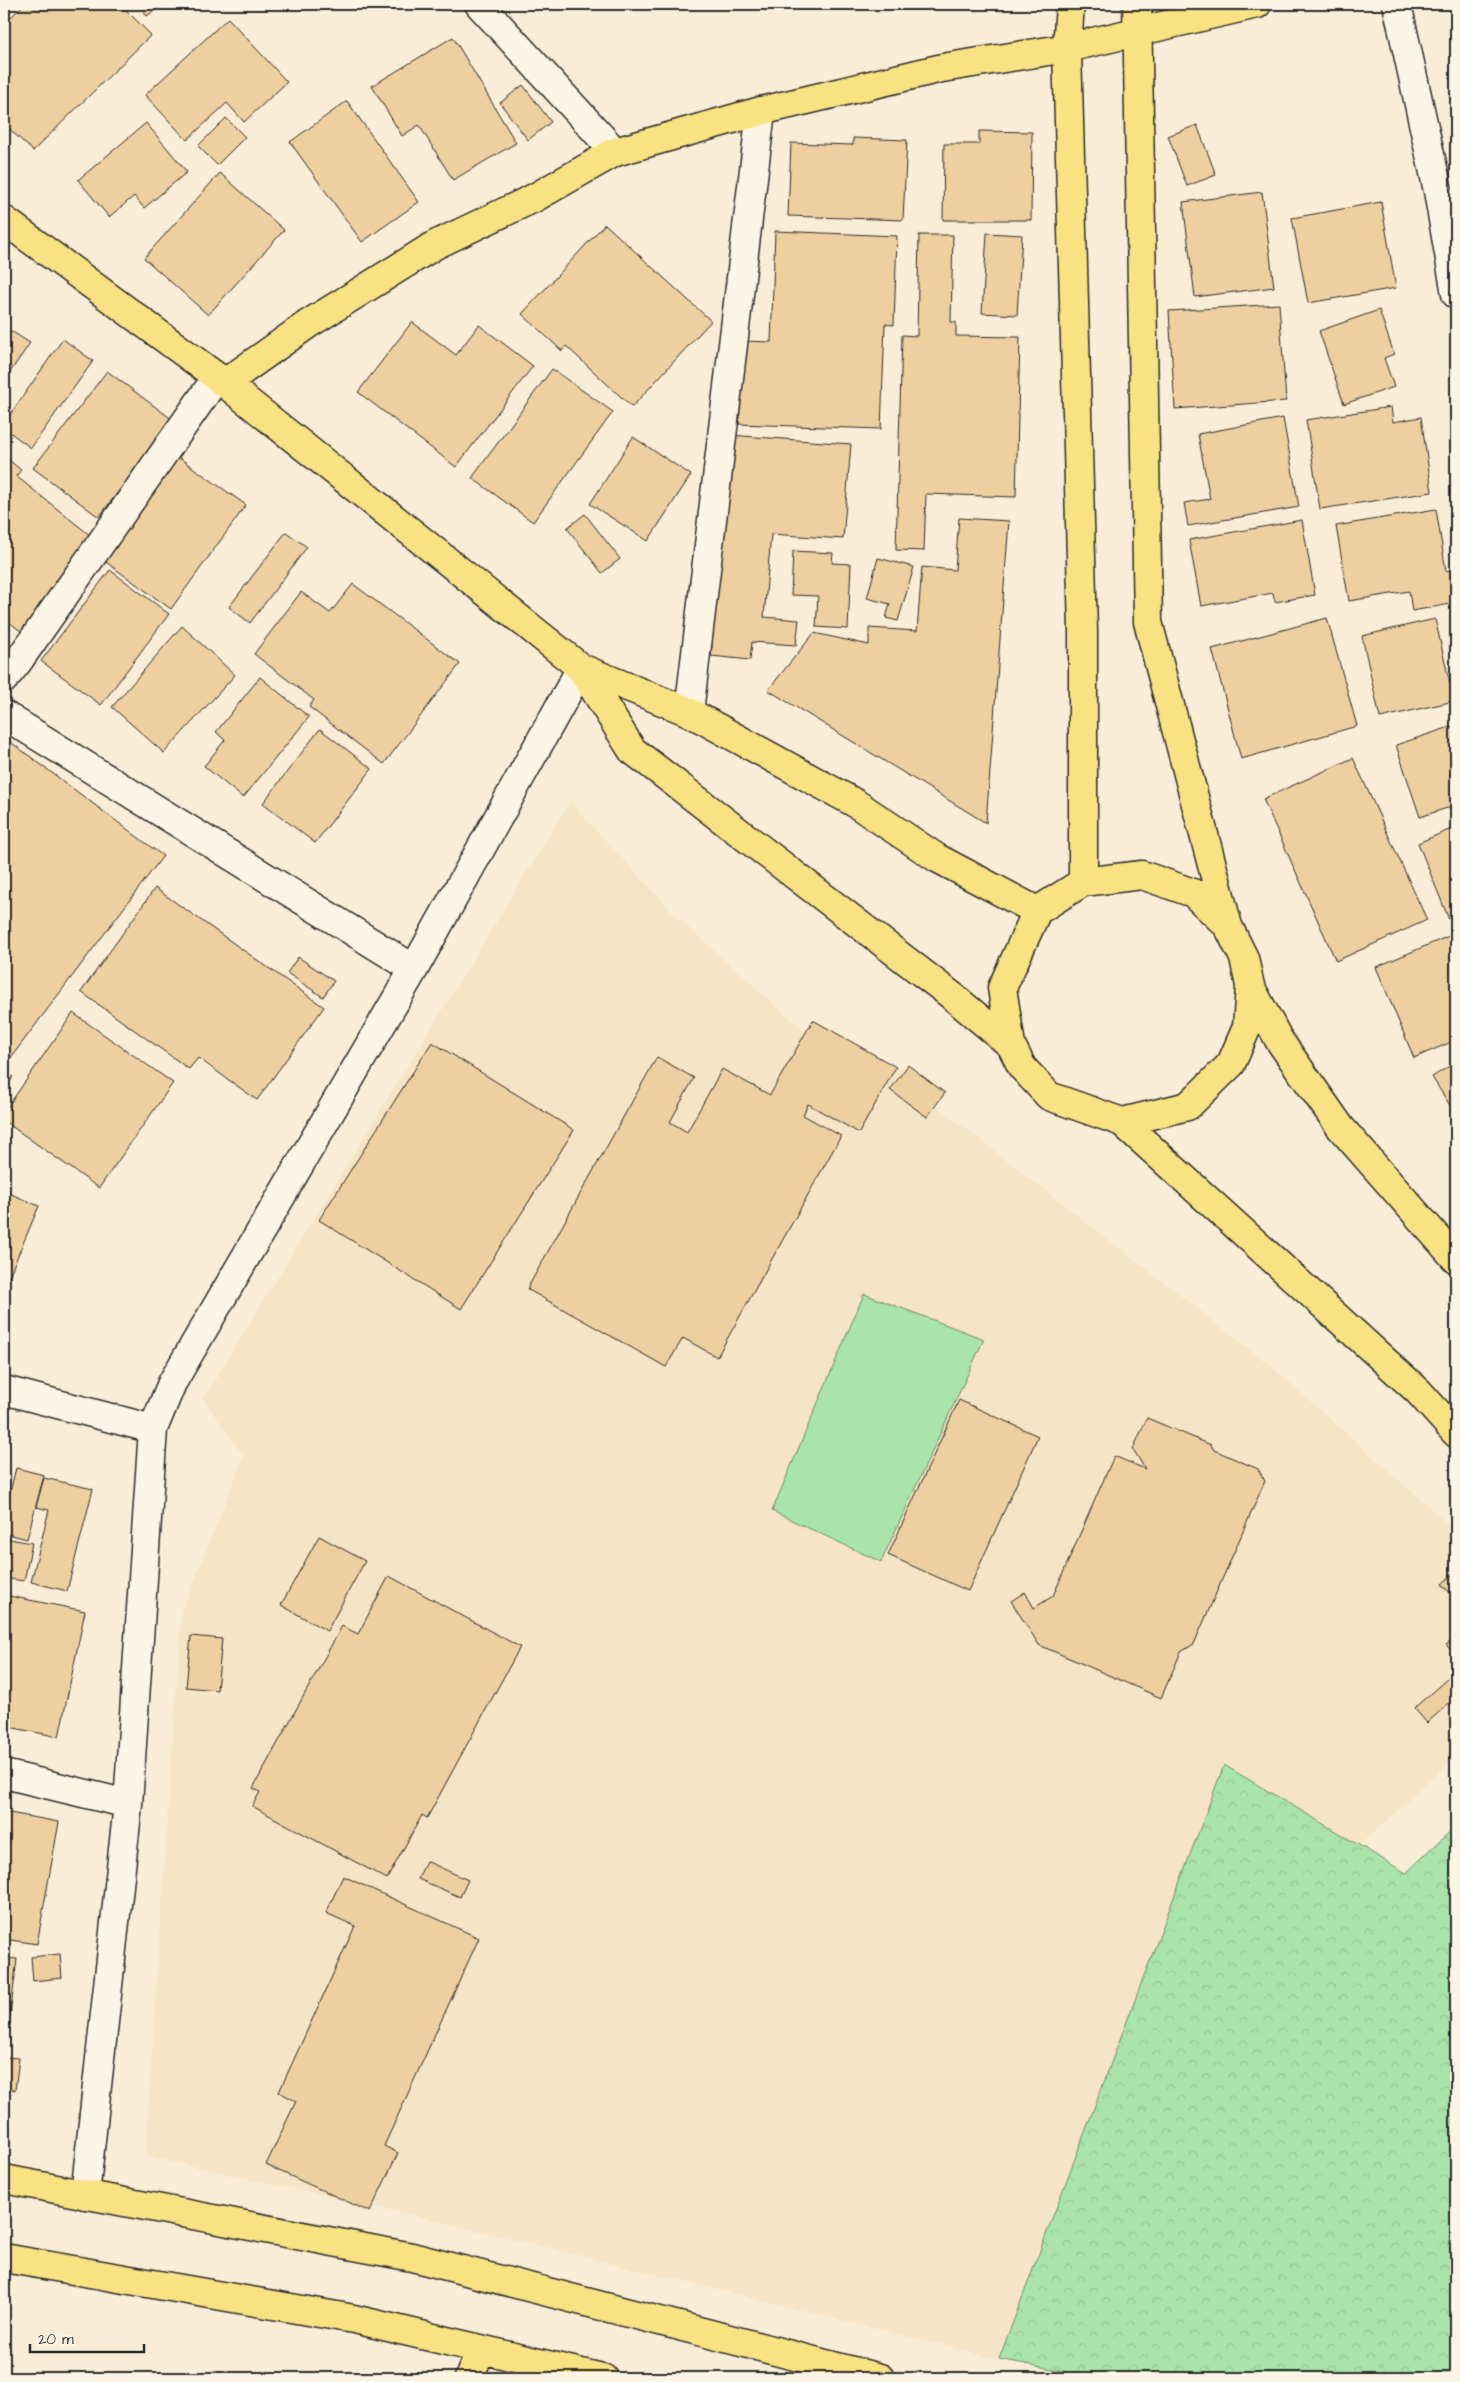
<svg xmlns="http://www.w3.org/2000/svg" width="1460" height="2382" viewBox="0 0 1460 2382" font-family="'Architects Daughter',sans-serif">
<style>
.built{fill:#f6e4c6}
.park{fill:url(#park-crowns);stroke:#6a886b}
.garden{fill:#a9e5ab;stroke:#6a886b}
.building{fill:#eecfa0;stroke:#2b2b2b}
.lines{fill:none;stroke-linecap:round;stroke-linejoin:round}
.minor-casing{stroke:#2b2b2b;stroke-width:31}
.major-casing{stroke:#2b2b2b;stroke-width:31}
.minor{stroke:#fcf5e5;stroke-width:28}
.major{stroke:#f8e281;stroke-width:28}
</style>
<defs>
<pattern id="park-crowns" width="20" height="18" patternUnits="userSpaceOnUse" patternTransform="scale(1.25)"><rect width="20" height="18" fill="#a9e5ab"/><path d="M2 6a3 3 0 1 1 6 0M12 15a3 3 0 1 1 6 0" fill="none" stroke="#92c593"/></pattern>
</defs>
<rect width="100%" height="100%" fill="#f9edd7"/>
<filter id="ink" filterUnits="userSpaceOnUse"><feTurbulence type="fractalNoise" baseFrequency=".02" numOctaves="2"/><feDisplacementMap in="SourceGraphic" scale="10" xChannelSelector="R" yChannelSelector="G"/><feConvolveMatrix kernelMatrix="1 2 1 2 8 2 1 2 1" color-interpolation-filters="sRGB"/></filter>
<g filter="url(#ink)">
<!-- built -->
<path class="built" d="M570 802 683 923 857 1078 911 1066 929 1100 1270 1365 1456 1531V1756L1360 1845 1224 1765 999 2359 427 2218 145 2156 181 1613 244 1456 203 1399Z"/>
<!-- park -->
<path class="park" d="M1224 1765 1406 1873 1456 1826V2378H1100L999 2359Z"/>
<!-- garden -->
<path class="garden" d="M864 1294 984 1339 881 1562 772 1511Z"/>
<!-- building -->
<path class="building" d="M24 4H120L151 35 33 151 4 124V24Z
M138 4H164L147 16Z
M228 18 287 82 244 122 227 103 187 140 145 95Z
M453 37 516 143 453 180 419 125 402 136 372 86Z
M523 85 551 122 528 140 500 103Z
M347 101 419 202 362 242 290 142Z
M226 118 245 137 217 165 198 146Z
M146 123 187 172 144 208 134 196 109 217 78 180Z
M1197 125 1216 175 1187 186 1168 136Z
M979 131 1032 132 1031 220H943L944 144H979Z
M853 138 907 140 903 220 788 216 791 143 853 145Z
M220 173 284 230 208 315 144 258Z
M1262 192 1274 287 1195 297 1183 202Z
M1381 202 1396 288 1308 303 1292 218Z
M605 224 711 321 632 407 566 346 562 351 522 314Z
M775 231 897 236 894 325 885 324 881 429 739 424 742 341 771 342Z
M987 233 1022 235 1017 315 982 313Z
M919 235H953L951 322H956V336L1020 337 1016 497 926 494 924 551 896 550 902 335 917 336Z
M1279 304 1286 401 1175 409 1169 311Z
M1379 310 1394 354 1384 358 1394 387 1344 404 1319 331Z
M412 322 456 355 479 325 533 366 456 467 358 392Z
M11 331 30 343 4 381V341Z
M63 339 93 361 31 448 4 428V423Z
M552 369 613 412 533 522 472 478Z
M107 371 173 420 99 517 33 468Z
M1391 407 1393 422 1421 417 1432 492 1320 509 1306 420Z
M1283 418 1299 507 1188 526 1184 503 1210 499 1198 434Z
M729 435 851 444 843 539 771 534 764 617 799 620 796 645 752 642 750 660 711 656Z
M633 437 691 475 648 541 590 504Z
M4 456 21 470 16 476 96 540 22 632 4 618Z
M178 457 246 505 171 609 103 560Z
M1436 509 1446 571 1456 569V603L1412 611 1409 591 1349 601 1336 526Z
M585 514 620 559 602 573 567 528Z
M959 518 1009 521 986 823 768 690 814 633 869 645V628L917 631 922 567 955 570Z
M1302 520 1315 595 1275 602 1273 593 1201 606 1189 540Z
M286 532 307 547 250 623 229 607Z
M793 551 833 553 832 563 851 564 848 629 816 627 818 596 791 595Z
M878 558 914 567 898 621 886 618 890 604 867 598Z
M110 570 169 614 101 705 41 661Z
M353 584 460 664 384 764 309 707 314 700 254 654 301 592 330 613Z
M1327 618 1357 726 1241 759 1212 649Z
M1435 619 1454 701 1380 718 1362 636Z
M182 626 235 675 164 753 112 707Z
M260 677 309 717 243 798 204 766 225 740 216 732Z
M1456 725V805L1420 817 1396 745Z
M320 729 372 769 315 843 263 803Z
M4 737 163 856 6 1064 4 1062Z
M1353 758 1427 920 1336 961 1263 799Z
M1456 827V925L1452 927 1418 843Z
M155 888 324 1007 257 1100 198 1058 189 1069 81 992Z
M1456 933V1040L1414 1058 1376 967Z
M298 957 334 981 323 997 287 973Z
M73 1013 173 1083 99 1188 4 1121V1112Z
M813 1020 896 1067 859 1133 808 1104 803 1115 841 1136 717 1357 683 1338 666 1367 527 1289 657 1057 694 1078 670 1122 687 1132 722 1069 770 1095Z
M432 1042 574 1130 461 1309 319 1220Z
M1456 1062V1115L1432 1077Z
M908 1065 945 1093 927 1117 890 1090Z
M4 1071 13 1077 4 1090Z
M4 1191 39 1206 4 1288Z
M959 1400 1038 1436 968 1591 888 1555Z
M1147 1418 1211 1445 1214 1450 1258 1469 1265 1481 1194 1644 1181 1652 1161 1698 1039 1645 1011 1601 1025 1592 1034 1608 1053 1596 1114 1456 1145 1469 1133 1449Z
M16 1468 44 1475 27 1539 4 1533V1515Z
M44 1478 93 1489 67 1591 31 1582 49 1510 36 1507Z
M319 1536 365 1561 327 1631 281 1605Z
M4 1538 32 1543 24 1581 4 1578Z
M1456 1571V1600L1442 1584Z
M389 1576 520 1647 427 1818 422 1815 387 1879 252 1806 260 1792 253 1788 342 1626 358 1634Z
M4 1595 85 1611 59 1737 4 1726Z
M191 1636 222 1639 217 1690 186 1687Z
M1456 1637V1656L1446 1645Z
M1456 1671V1697L1427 1723 1414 1708Z
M4 1812 59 1822 37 1944 4 1939Z
M426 1861 468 1880 460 1897 418 1879Z
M343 1876 479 1938 384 2146 398 2153 370 2212 266 2165 296 2101 279 2092 355 1926 326 1913Z
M60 1954 62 1978 33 1981 31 1957Z
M4 1958 17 1959 5 2057 19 2058 15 2090 4 2088Z"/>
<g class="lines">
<!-- minor casing -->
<g class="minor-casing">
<path id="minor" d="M479 4 615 152
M1397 4 1438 191 1456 294
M4 679 17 663 217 377
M689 712 761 111
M4 715 414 969
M4 1390 153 1429
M4 1774 128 1804
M85 2195 128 1804 153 1429 172 1383 414 969 581 668"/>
</g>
<!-- major casing -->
<g class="major-casing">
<path id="major" d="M1070 4 1067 48 1083 631V882
M1137 4 1148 622 1228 926
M4 220 217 377 581 668 689 712 855 803 937 858 1037 911
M225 383 308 324 435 245 534 198 615 152 761 111 942 68 1067 48 1257 4
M581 668 632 750 951 995 1011 1045 1022 1067 1049 1096 1122 1122 1188 1106 1231 1064 1247 1027 1250 986 1244 958 1228 926 1193 893 1142 875 1083 882 1037 911 1002 988 1011 1045
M1250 986 1279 1040 1341 1128 1456 1259
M1122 1122 1418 1391 1456 1433
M4 2179 412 2257 880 2378
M4 2258 354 2319 603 2378
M469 2378 481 2349"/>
</g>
<!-- minor -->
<use href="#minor" class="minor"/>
<!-- major -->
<use href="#major" class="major"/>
</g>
</g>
<!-- margin -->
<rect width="1460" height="2382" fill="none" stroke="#fcf5e5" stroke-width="20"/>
<rect x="10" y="10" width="1440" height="2362" fill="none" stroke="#2b2b2b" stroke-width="2" filter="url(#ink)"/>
<!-- scale -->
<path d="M30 2344v8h114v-8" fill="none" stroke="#2b2b2b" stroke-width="2.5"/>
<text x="38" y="2344" font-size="15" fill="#2b2b2b" stroke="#fcf5e5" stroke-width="4" paint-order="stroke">20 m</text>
</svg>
